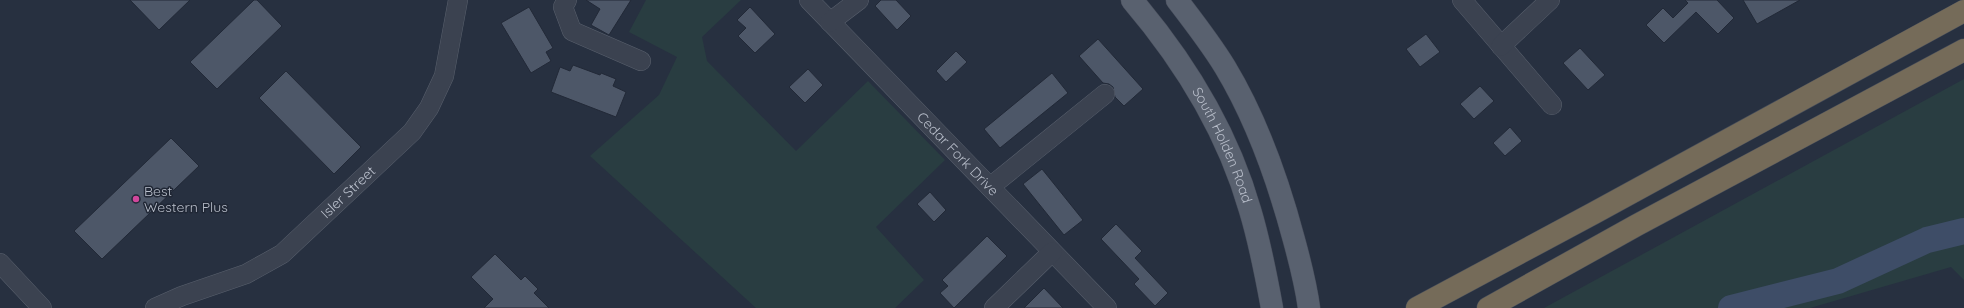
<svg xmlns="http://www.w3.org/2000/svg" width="1964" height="308" viewBox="0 0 1964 308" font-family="Quicksand,sans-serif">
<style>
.green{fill:#293d41}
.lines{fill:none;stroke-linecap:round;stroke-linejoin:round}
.river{stroke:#3e4d67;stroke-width:26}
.building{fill:#4d5768;stroke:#222937}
.minor-casing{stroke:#59606d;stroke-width:20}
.major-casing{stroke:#454b59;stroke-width:23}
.highway-casing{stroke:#464d5a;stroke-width:23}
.minor{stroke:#3b4250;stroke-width:19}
.major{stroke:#59616f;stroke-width:22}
.highway{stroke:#756b59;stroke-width:22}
.hotel-dot{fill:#d1479c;stroke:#202735;stroke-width:1.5}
.labels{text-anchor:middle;stroke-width:3;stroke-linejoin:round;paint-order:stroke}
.street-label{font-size:14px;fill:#b8beca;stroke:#202735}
.poi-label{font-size:14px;fill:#b8beca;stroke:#202735;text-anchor:start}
</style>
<rect width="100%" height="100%" fill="#273040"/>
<!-- green -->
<path class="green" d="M646 0H741L702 37 707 61 796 151 868 81 945 160 876 227 924 280 895 308H756L590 156 659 95 677 57 629 32Z
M1964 79V280L1951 267 1810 308H1544Z"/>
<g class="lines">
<!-- river -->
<path class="river" d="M1731 308 1838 281 1927 240 1964 231"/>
</g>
<!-- building -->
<path class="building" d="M130 0H190L159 30Z
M254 0H257L282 26 217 89 190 62Z
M586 0H631L609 35 591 25 600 9Z
M881 0H896L911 16 897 30 875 6Z
M1685 0H1717L1734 18 1718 34 1696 12 1664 43 1646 25 1663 8 1673 18 1688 3Z
M1743 0H1800L1757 24Z
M529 7 553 48 546 52 551 61 531 73 501 23Z
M750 7 775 34 755 53 738 36 746 28 737 20Z
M1426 34 1440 52 1420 67 1406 49Z
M1098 39 1143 89 1124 106 1115 97 1113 87 1109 84 1103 83 1079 56Z
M1580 48 1605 75 1588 90 1563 63Z
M956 51 967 62 946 82 936 71Z
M573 65 600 75 601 73 616 79 613 86 626 92 616 117 551 92 560 67 570 71Z
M808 69 823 85 805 103 789 87Z
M286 71 361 147 334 174 259 98Z
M1052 73 1068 93 1000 148 984 129Z
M1480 86 1494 101 1474 119 1460 104Z
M1510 127 1522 141 1505 156 1493 143Z
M171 138 199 166 102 259 74 231Z
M1042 169 1083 220 1064 235 1023 184Z
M930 192 946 210 934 222 917 204Z
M1116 224 1142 251 1135 258 1168 293 1155 306 1134 284 1139 279 1101 239Z
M987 236 1007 256 954 308 940 293 948 286 942 280Z
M495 254 521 280 525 276 538 289 534 293 549 308H484L493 299 471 277Z
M1044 288 1063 308H1024Z"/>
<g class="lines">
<!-- minor casing -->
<g class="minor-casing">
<g id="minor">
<path d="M567 0 563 7 572 31 641 61"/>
<path id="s1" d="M809 0 1107 308"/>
<path d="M1462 0 1552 105"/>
<path d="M830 22 859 0"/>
<path d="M1501 46 1550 0"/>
<path d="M990 187 1105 94"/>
<path d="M0 263 42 308"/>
<path id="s2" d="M155 308 182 296 246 274 282 254 412 132 429 108 444 76 458 0"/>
<path d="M994 308 1052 252"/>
</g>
</g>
<!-- major casing -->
<g class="major-casing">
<g id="major">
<path id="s3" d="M1132 0C1184 61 1228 133 1250 210 1260 243 1266 275 1272 308"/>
<path d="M1177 0C1194 22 1211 44 1225 67 1257 120 1278 180 1294 240 1300 262 1306 285 1309 308"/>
</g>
</g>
<!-- highway casing -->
<g class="highway-casing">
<path id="highway" d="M1417 308 1594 213 1964 11
M1488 308 1637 225 1964 50"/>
</g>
<!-- minor -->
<use href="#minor" class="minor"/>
<!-- major -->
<use href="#major" class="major"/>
<!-- highway -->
<use href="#highway" class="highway"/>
</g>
<!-- markers -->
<circle class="hotel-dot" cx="136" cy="199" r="4"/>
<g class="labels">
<!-- street labels -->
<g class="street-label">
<text dy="5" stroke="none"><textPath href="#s3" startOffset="172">South Holden Road</textPath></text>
<text dy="5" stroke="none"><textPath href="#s1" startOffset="214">Cedar Fork Drive</textPath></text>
<text dy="5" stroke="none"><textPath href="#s2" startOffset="229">Isler Street</textPath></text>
</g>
<!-- poi labels -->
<g class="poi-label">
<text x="144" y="196">Best<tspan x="144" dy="16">Western Plus</tspan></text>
</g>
</g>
</svg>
